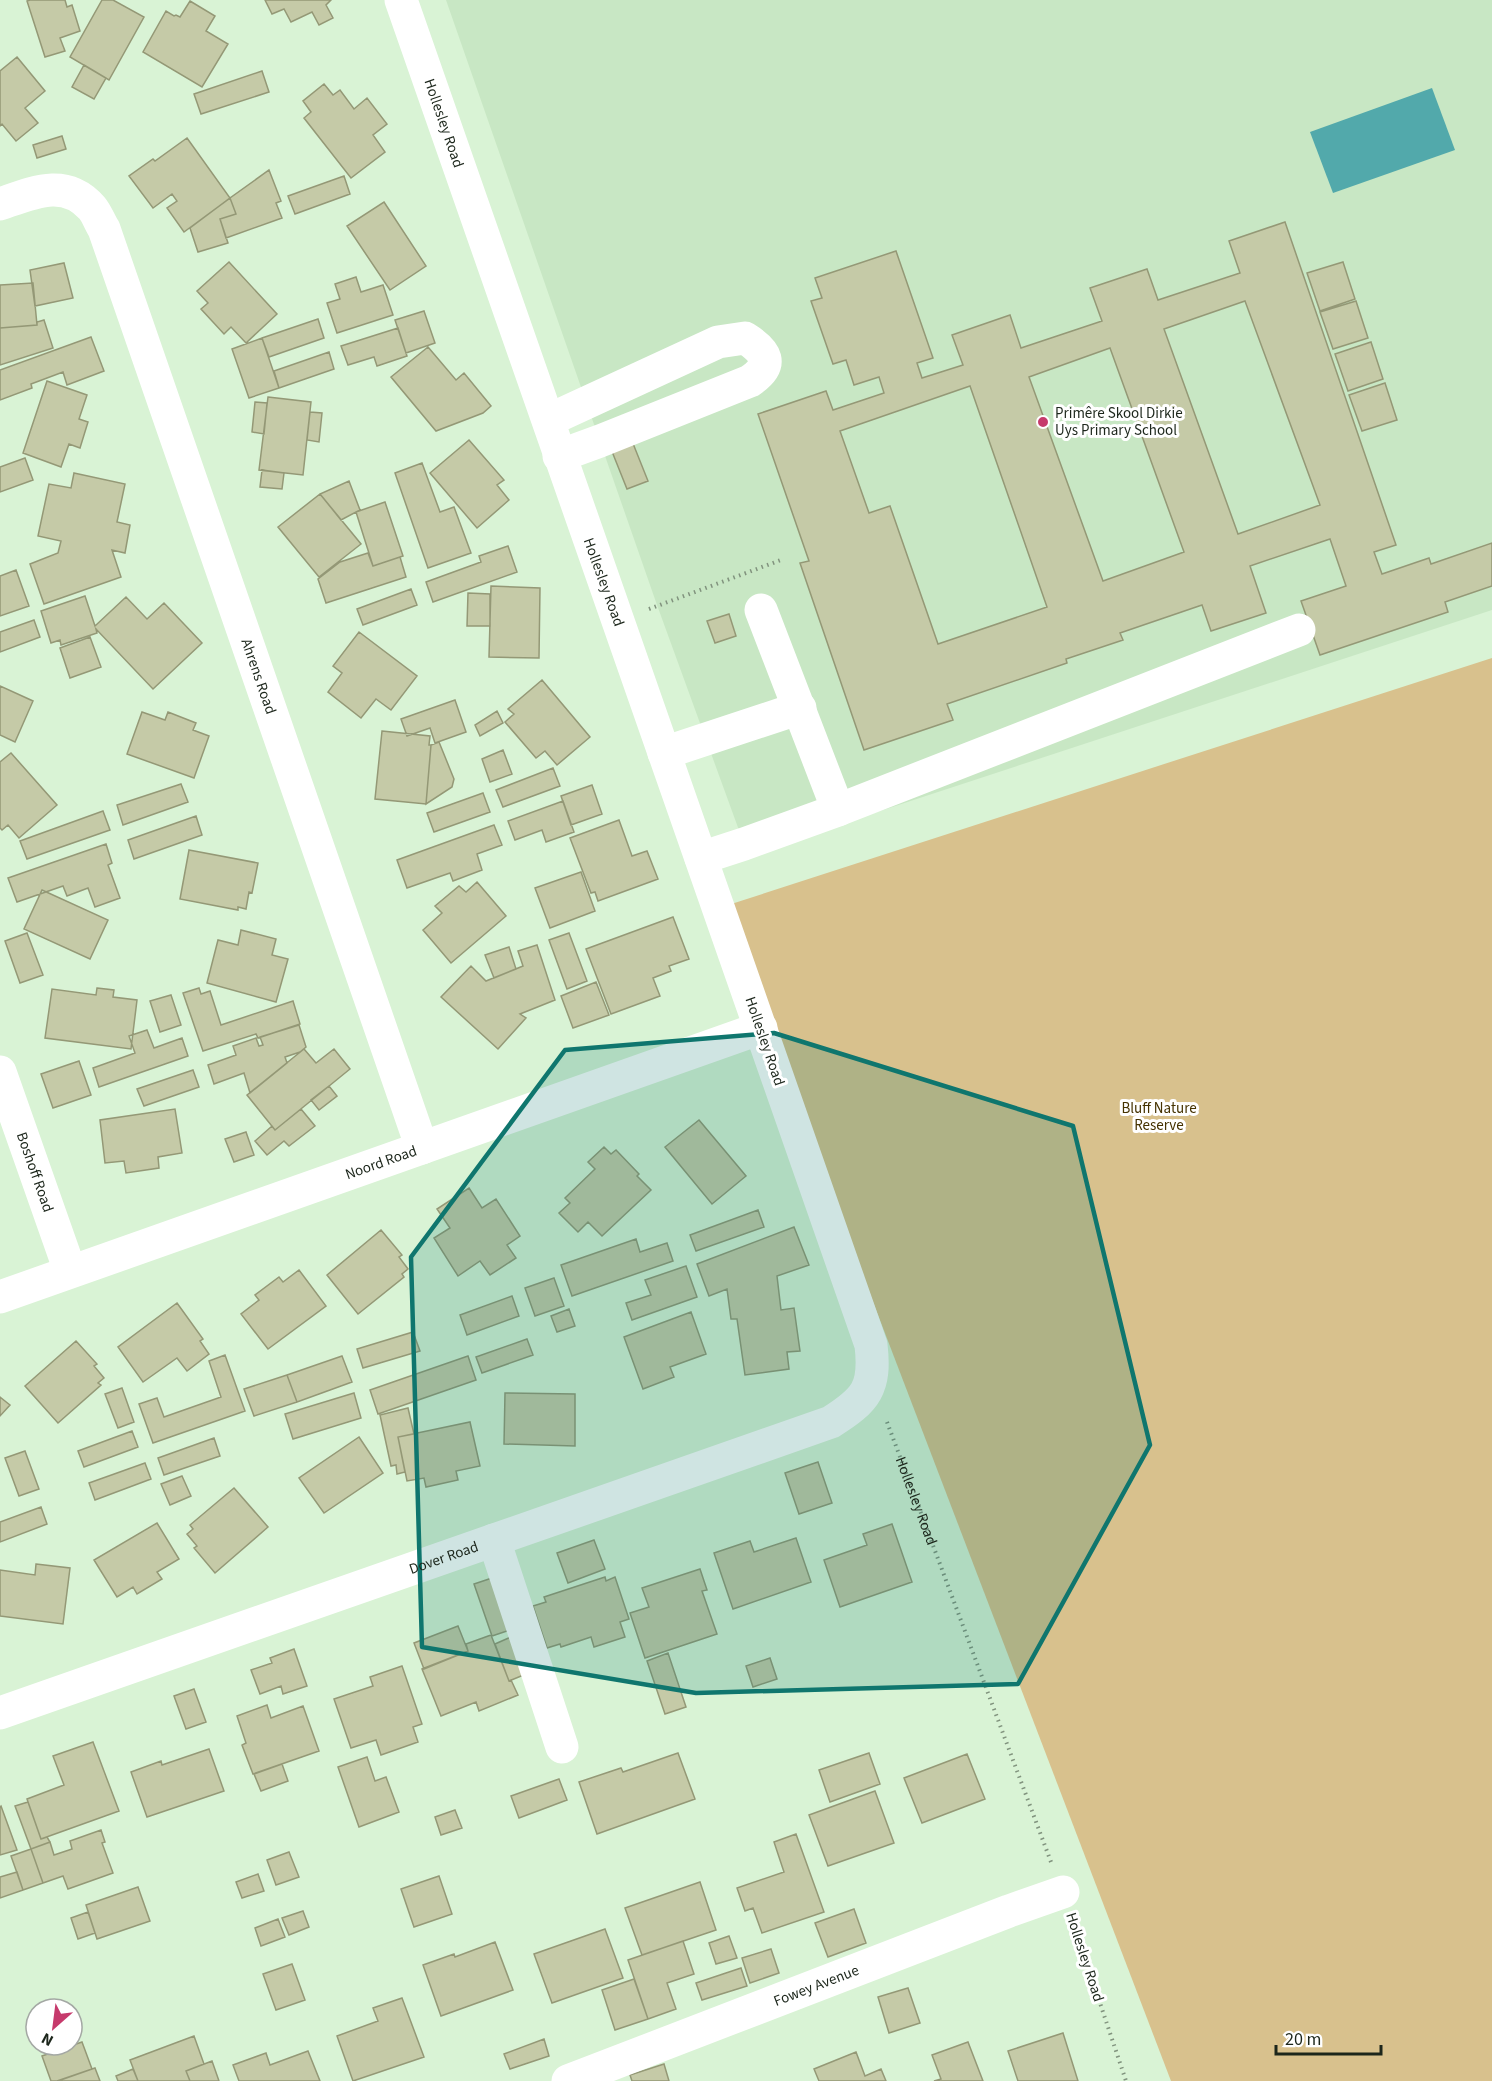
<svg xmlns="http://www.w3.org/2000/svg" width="1492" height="2081" viewBox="0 0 1492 2081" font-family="'Source Sans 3',sans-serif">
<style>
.built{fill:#c8e7c4}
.green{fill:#d8c18d}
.water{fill:#52a9ab}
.building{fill:#c5caa7;stroke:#949876;stroke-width:1.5;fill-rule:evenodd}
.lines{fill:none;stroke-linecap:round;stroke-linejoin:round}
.path{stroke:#81937e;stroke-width:4;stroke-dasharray:1.5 4.5;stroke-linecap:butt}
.minor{stroke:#fff;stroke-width:33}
.marked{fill:#0f766e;fill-opacity:0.2;stroke:#0f766e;stroke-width:4.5;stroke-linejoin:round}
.poi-dot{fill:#c63a6c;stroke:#fff;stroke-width:2}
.labels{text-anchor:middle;stroke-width:6;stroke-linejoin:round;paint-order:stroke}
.street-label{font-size:15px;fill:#1c261b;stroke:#fff}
.poi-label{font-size:15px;fill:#1c261b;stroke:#fff;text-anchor:start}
.park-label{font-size:15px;fill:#453200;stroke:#fff}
</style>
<rect width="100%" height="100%" fill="#d9f3d5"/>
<!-- built -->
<path class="built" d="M446 0H1492V610L746 855 744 844 657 605Z"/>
<!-- green -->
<path class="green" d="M1492 658V2081H1171L722 907Z"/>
<!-- water -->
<path class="water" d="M1432 88 1455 150 1333 193 1310 132Z"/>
<!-- building -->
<path class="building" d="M30 0H65L67 7 72 5 80 31 60 38 65 51 45 57 27 1Z
M102 0H113L144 17 109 80 70 57Z
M265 0H331L326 5 333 18 319 25 312 12 291 22 284 9 272 14Z
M190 1 215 16 206 31 228 44 202 87 143 52 166 11 174 16 176 15 180 17Z
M17 57 45 91 25 108 38 123 16 141 2 124 0 126V71Z
M84 65 106 78 94 99 72 87Z
M262 71 269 92 201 114 194 94Z
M324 84 333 95 340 90 354 109 367 98 387 124 373 135 385 152 351 178 304 118 311 112 303 101Z
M62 136 66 149 37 158 33 145Z
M187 138 230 198 184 232 167 208 177 201 172 194 153 208 129 176 153 159 155 161Z
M269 170 281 201 276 203 282 218 226 238 220 219 236 214 230 198Z
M344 176 350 194 295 214 288 196Z
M230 198 236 214 220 219 228 243 198 252 190 228Z
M384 202 426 266 390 290 347 226Z
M1285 222 1396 545 1374 552 1382 574 1429 558 1431 564 1492 543V586L1445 602 1448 612 1320 655 1301 601 1346 586 1330 539 1250 566 1266 613 1211 631 1202 605 1120 633 1123 640 1066 659 1067 663 947 704 953 720 864 750 800 563 809 561 758 414 826 391 833 410 884 393 879 377 854 385 846 360 833 364 811 301 822 298 815 278 896 251 933 358 917 363 922 378 963 365 952 335 1010 315 1021 348 1102 321 1090 288 1147 269 1158 300 1240 273 1229 241ZM1245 301 1320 505 1238 534 1164 329ZM1110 348 1184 552 1103 581 1029 377ZM970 386 1047 607 938 644 890 506 869 513 840 431Z
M229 262 277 314 246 343 231 327 224 334 201 309 208 303 197 291Z
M1343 262 1355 299 1320 311 1307 273Z
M64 263 73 298 35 306 30 270Z
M356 277 361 292 383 285 393 315 337 333 327 303 340 299 335 284Z
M33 283 37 325 0 328V285Z
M1356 301 1368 338 1333 349 1320 312Z
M424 311 435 343 406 353 395 320Z
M318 319 324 338 269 357 262 338Z
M44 320 53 348 0 365V328L37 325V322Z
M398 328 407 356 377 366 374 357 348 365 341 346Z
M91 337 104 371 67 385 63 372 31 384 32 388 0 400V370Z
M262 338 279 388 249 398 232 349Z
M1371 342 1383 379 1348 391 1335 354Z
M428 347 456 380 464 373 491 406 483 413 436 431 391 377Z
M329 352 334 369 279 388 274 371Z
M47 381 87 395 79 419 88 422 80 448 69 444 61 467 23 453Z
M1385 383 1397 420 1362 431 1349 395Z
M268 397 311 402 303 475 259 470Z
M255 402 267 403 264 434 252 432Z
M310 412 322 413 319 442 307 440Z
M630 436 648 481 627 489 609 444Z
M469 440 504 480 497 485 509 500 477 528 430 473Z
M25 458 33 480 0 492V467Z
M422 463 440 512 454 507 471 553 428 568 395 473Z
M262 470 284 473 282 489 260 487Z
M74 473 125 484 117 522 130 525 125 553 112 550 121 577 44 604 30 564 58 553 61 541 38 536 49 484 71 488Z
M349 481 360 510 341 520 320 494Z
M320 494 361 544 319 577 278 527Z
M385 502 403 556 373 566 356 512Z
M508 546 517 572 433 602 426 582 481 562 479 556Z
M368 553 373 566 400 557 406 577 326 603 318 579 340 562Z
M16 570 29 606 0 616V576Z
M491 586 540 588 539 658 489 657Z
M411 589 417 605 363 625 357 609Z
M468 593 490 594V626H467Z
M85 596 95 626 126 597 147 619 164 603 202 643 153 689 96 629 97 633 61 645 60 640 51 643 41 611Z
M729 614 736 636 715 643 707 621Z
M34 620 40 637 0 652V632Z
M359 632 417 676 391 710 376 699 361 718 328 692 342 673 333 666Z
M90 637 101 667 70 678 60 648Z
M542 680 590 737 557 765 545 751 536 758 505 722 514 714 508 709Z
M0 686 33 701 15 742 0 735Z
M455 700 466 732 435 743 430 728 407 736 401 719Z
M497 711 503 723 480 736 475 725Z
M142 712 165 720 168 712 196 723 193 730 209 736 194 778 127 754Z
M382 731 430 736 429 745H431L426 804 375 799Z
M439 742 454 779 452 787 426 804 431 745Z
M503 750 512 774 490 782 482 759Z
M11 753 57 805 19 838 8 825 2 830 0 828V762Z
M553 768 560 786 503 807 496 790Z
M181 784 188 802 123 825 117 805Z
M592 785 602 814 571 825 561 796Z
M483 793 490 812 434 832 427 813Z
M563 801 574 832 546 842 542 830 515 840 508 821Z
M103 811 110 830 27 859 20 841Z
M196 816 202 835 134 859 128 840Z
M619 820 632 856 647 851 658 879 598 901 595 892 591 893 570 838Z
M494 825 502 845 477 854 482 870 453 881 450 873 407 888 397 860Z
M106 844 112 863 108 865 120 898 95 907 88 888 67 896 63 886 17 902 8 878Z
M189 850 258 863 252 893 249 892 246 909 238 907V910L180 899Z
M581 872 595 911 550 928 535 888Z
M477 882 506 916 451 963 423 930 442 913 435 906 459 886 466 892Z
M42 890 108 920 90 959 24 929Z
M673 917 689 959 669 966 671 971 653 978 660 996 611 1014 586 949Z
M241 930 276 939 272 955 288 959 276 1002 207 983 218 940 238 945Z
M27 933 43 975 20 983 5 941Z
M569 933 587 981 567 989 549 940Z
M537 945 555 1000 520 1014 526 1018 498 1049 441 997 471 966 486 981 523 966 518 951Z
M509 947 516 969 494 978 485 955Z
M596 982 609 1015 573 1028 561 996Z
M97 988 114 990 113 997 137 1000 131 1049 45 1038 52 989 96 995Z
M199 988 201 994 210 991 221 1025 293 1001 300 1024 258 1038 256 1034 203 1051 183 993Z
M171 995 181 1025 160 1032 150 1001Z
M299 1025 306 1047 300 1052 285 1057 287 1063 250 1093 244 1073 214 1084 208 1065 236 1055 233 1046 256 1038 259 1046 263 1045 260 1037Z
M147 1030 154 1048 182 1038 188 1056 99 1087 93 1068 135 1053 129 1036Z
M304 1049 316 1063 334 1049 350 1069 275 1130 247 1095Z
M79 1061 91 1095 53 1108 41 1074Z
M193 1070 199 1087 144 1106 137 1089Z
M329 1086 337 1096 319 1110 311 1100Z
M175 1109 182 1153 158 1157 159 1168 126 1173 124 1161 105 1163 100 1120Z
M301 1109 315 1126 289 1146 284 1141 267 1155 255 1141 272 1126 275 1130Z
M699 1120 746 1176 712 1204 665 1147Z
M246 1132 254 1155 234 1162 225 1139Z
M604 1147 611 1154 616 1150 639 1174 637 1176 651 1190 602 1236 588 1222 578 1232 559 1213 570 1203 565 1198 595 1169 588 1162Z
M469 1188 482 1208 496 1199 520 1236 507 1245 516 1258 490 1275 480 1261 458 1276 434 1238 450 1228 437 1209Z
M758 1210 764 1227 696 1251 690 1235Z
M794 1227 809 1265 777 1276 781 1310 794 1308 800 1351 787 1352 789 1369 745 1375 737 1319H731L727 1289 709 1296 697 1264Z
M381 1230 402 1255 399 1257 408 1269 402 1274 404 1277 358 1314 327 1275Z
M636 1239 640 1252 667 1243 673 1261 572 1296 561 1265Z
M686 1266 697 1297 632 1320 626 1303 651 1295 645 1280Z
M299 1270 326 1306 268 1349 241 1314 259 1300 255 1295 279 1277 283 1282Z
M554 1278 564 1306 535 1316 525 1288Z
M512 1296 519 1316 467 1335 460 1315Z
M177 1303 203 1339 200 1341 209 1354 187 1371 177 1358 143 1382 118 1347Z
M569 1309 575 1326 557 1332 551 1316Z
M691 1312 706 1354 670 1367 674 1377 643 1389 624 1337Z
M413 1332 420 1351 363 1368 357 1349Z
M527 1339 533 1355 482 1373 476 1357Z
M76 1341 97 1364 94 1366 104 1378 98 1383 101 1385 58 1423 25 1386Z
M225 1355 245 1411 153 1443 139 1404 157 1398 164 1417 221 1397 209 1361Z
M342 1356 352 1382 297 1402 287 1375Z
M468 1356 476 1380 378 1414 370 1390Z
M287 1375 297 1402 254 1416 244 1389Z
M122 1388 134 1422 118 1428 105 1394Z
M354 1393 361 1418 293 1439 285 1414Z
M505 1393 575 1394V1446L504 1444Z
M0 1397 10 1405 0 1416Z
M408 1408 414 1434 398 1437 405 1472 397 1474 396 1465 391 1466 380 1415Z
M470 1422 480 1466 456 1471 458 1480 426 1487 424 1478 407 1481 398 1437Z
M132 1431 138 1447 84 1467 78 1451Z
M359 1437 383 1473 324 1513 299 1478Z
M214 1438 220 1456 164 1475 158 1458Z
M25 1451 39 1489 19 1496 5 1458Z
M818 1462 832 1503 799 1514 785 1473Z
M145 1463 151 1479 95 1500 89 1483Z
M182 1476 191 1496 170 1505 161 1484Z
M234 1488 268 1527 215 1573 194 1548 197 1546 187 1534 193 1529 190 1525Z
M41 1507 47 1524 0 1542V1522Z
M157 1523 179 1559 157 1572 162 1579 137 1594 133 1587 117 1597 94 1560Z
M892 1524 912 1582 840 1607 824 1560 867 1545 863 1534Z
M796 1538 811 1582 733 1609 714 1553 750 1541 754 1552Z
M594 1540 605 1569 568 1583 557 1553Z
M36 1564 70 1568 63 1624 0 1616V1570L35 1575Z
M700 1569 707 1590 702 1591 717 1634 645 1658 630 1613 649 1607 642 1588Z
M605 1577 606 1581 615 1577 629 1619 620 1622 625 1637 594 1647 591 1637 561 1647 560 1644 547 1648 533 1606 546 1602 544 1597Z
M492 1578 510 1630 492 1636 474 1584Z
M458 1626 468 1651 424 1669 414 1643Z
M491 1635 509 1681 511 1680 518 1695 479 1711 476 1702 441 1716 422 1669 468 1651 466 1644Z
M511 1637 526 1674 509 1681 495 1644Z
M294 1649 307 1686 283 1694 281 1686 260 1694 251 1670 272 1663 270 1658Z
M668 1653 686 1707 665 1714 647 1661Z
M770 1658 777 1679 753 1687 746 1666Z
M402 1666 422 1724 413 1727 418 1742 381 1755 376 1740 351 1748 334 1699 373 1686 370 1677Z
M194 1689 206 1722 186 1729 174 1696Z
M267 1705 271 1718 303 1706 319 1751 253 1774 242 1745 246 1743 237 1716Z
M93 1742 119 1811 41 1839 27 1799 64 1785 53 1756Z
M209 1749 224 1791 147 1817 131 1772 161 1761 162 1765Z
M678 1753 695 1799 597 1834 579 1782 621 1768 623 1772Z
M869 1753 880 1784 830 1802 819 1770Z
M967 1754 985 1799 922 1823 904 1778Z
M367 1757 375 1781 386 1777 399 1812 359 1827 338 1767Z
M282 1764 288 1781 261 1791 254 1774Z
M559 1779 567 1800 519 1818 511 1796Z
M875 1791 894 1843 828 1866 809 1815Z
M28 1802 41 1839 47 1837 50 1842 31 1849 15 1806Z
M1 1806 17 1850 0 1855V1807Z
M455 1810 462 1828 441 1835 435 1817Z
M101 1830 105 1842 102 1843 113 1873 68 1889 63 1876 43 1883 31 1849 50 1842 54 1855 72 1849 70 1841Z
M796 1834 824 1912 762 1933 753 1908 745 1911 737 1888 784 1872 774 1842Z
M31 1849 43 1883 23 1890 11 1856Z
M289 1852 299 1877 276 1885 267 1860Z
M17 1872 23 1890 0 1898V1877Z
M258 1874 264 1891 242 1898 236 1882Z
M439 1876 452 1914 414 1927 401 1889Z
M700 1882 716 1930 642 1955 625 1908Z
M138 1887 150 1921 97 1939 86 1905Z
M854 1909 866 1943 828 1957 815 1923Z
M303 1911 309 1927 289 1935 282 1918Z
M88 1912 95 1933 78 1939 71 1918Z
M278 1919 285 1937 261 1946 255 1928Z
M605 1929 623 1978 552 2003 534 1954Z
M729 1936 737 1958 716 1964 709 1943Z
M683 1941 694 1974 667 1983 676 2009 648 2019 628 1960Z
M495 1942 513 1990 441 2016 423 1965 454 1954 455 1957Z
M771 1949 779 1973 750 1983 742 1958Z
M292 1964 305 2000 276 2010 263 1974Z
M741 1968 747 1986 702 2000 696 1983Z
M634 1979 648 2019 615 2030 602 1990Z
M908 1988 920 2023 889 2033 878 1997Z
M402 1998 424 2057 353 2081 337 2036 378 2021 373 2008Z
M1063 2033 1078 2081H1018L1008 2051Z
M194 2036 204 2064 186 2071 190 2081H138L130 2060Z
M544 2039 549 2056 510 2069 504 2054Z
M82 2042 92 2069 57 2081H51L42 2056Z
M968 2042 983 2081H934L941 2079 932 2055Z
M308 2051 320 2081H239L233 2065 266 2053 270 2065Z
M856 2052 865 2076 881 2069 886 2081H819L814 2069Z
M212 2061 219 2081H190L186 2071Z
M664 2064 669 2081H632L630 2075Z
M95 2068 100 2081H58L92 2069Z
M133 2069 138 2081H118L116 2076Z"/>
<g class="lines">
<!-- path -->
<g class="path">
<path d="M649 609 781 560"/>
<path id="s1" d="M887 1422 1051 1862"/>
<path d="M1074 1925 1126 2081"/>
</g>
<!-- minor -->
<g class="minor">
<path id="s2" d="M0 204C32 193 65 177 92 208 97 214 100 223 104 229L422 1148"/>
<path d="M549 420 718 342 745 338C766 351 775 364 750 381L600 441 559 456"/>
<path d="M664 753 800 708"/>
<path d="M838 810 1299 630"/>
<path d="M701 858 744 844 838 810 761 610"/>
<path id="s3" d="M0 1072 70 1271"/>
<path id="s4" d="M0 1297 761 1028"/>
<path d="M494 1540 562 1747"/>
<path id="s5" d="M0 1713 831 1422C866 1400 876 1388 871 1345L401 0"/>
<path id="s6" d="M568 2081 1009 1911 1063 1892"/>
</g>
</g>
<!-- marked area -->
<path class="marked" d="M774 1033 1073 1126 1150 1445 1018 1684 696 1693 422 1647 411 1257 565 1050Z"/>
<!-- markers -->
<circle class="poi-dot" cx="1043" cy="422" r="6"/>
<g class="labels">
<!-- street labels -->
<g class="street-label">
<text transform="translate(444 123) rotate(71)" y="5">Hollesley Road</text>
<text transform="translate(604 582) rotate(70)" y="5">Hollesley Road</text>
<text dy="5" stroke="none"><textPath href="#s2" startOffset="597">Ahrens Road</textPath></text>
<text transform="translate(765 1041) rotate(71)" y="5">Hollesley Road</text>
<text dy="5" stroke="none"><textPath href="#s4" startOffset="404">Noord Road</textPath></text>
<text dy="5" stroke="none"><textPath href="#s3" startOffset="106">Boshoff Road</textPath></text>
<text dy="5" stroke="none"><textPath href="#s1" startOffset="84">Hollesley Road</textPath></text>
<text dy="5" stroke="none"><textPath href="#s5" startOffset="470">Dover Road</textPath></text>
<text transform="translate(1085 1957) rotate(72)" y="5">Hollesley Road</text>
<text dy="5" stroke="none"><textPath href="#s6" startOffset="266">Fowey Avenue</textPath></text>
</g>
<!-- poi labels -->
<g class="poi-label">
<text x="1055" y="418">Primêre Skool Dirkie<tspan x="1055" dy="17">Uys Primary School</tspan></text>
</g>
<!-- park labels -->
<g class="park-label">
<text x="1159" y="1113">Bluff Nature<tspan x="1159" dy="17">Reserve</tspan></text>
</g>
</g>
<!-- north arrow -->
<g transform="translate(54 2027) rotate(208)"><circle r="28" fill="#ffffff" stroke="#a4a8a4" stroke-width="1.5"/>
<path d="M0-4.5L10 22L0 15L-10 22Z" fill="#c63a6c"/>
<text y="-9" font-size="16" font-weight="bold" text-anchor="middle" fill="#1c261b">N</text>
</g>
<!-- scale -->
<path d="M1276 2045v9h105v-9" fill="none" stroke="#1c261b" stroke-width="3"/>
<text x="1285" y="2045" font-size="18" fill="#1c261b" stroke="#ffffff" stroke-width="4.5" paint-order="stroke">20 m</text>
</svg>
